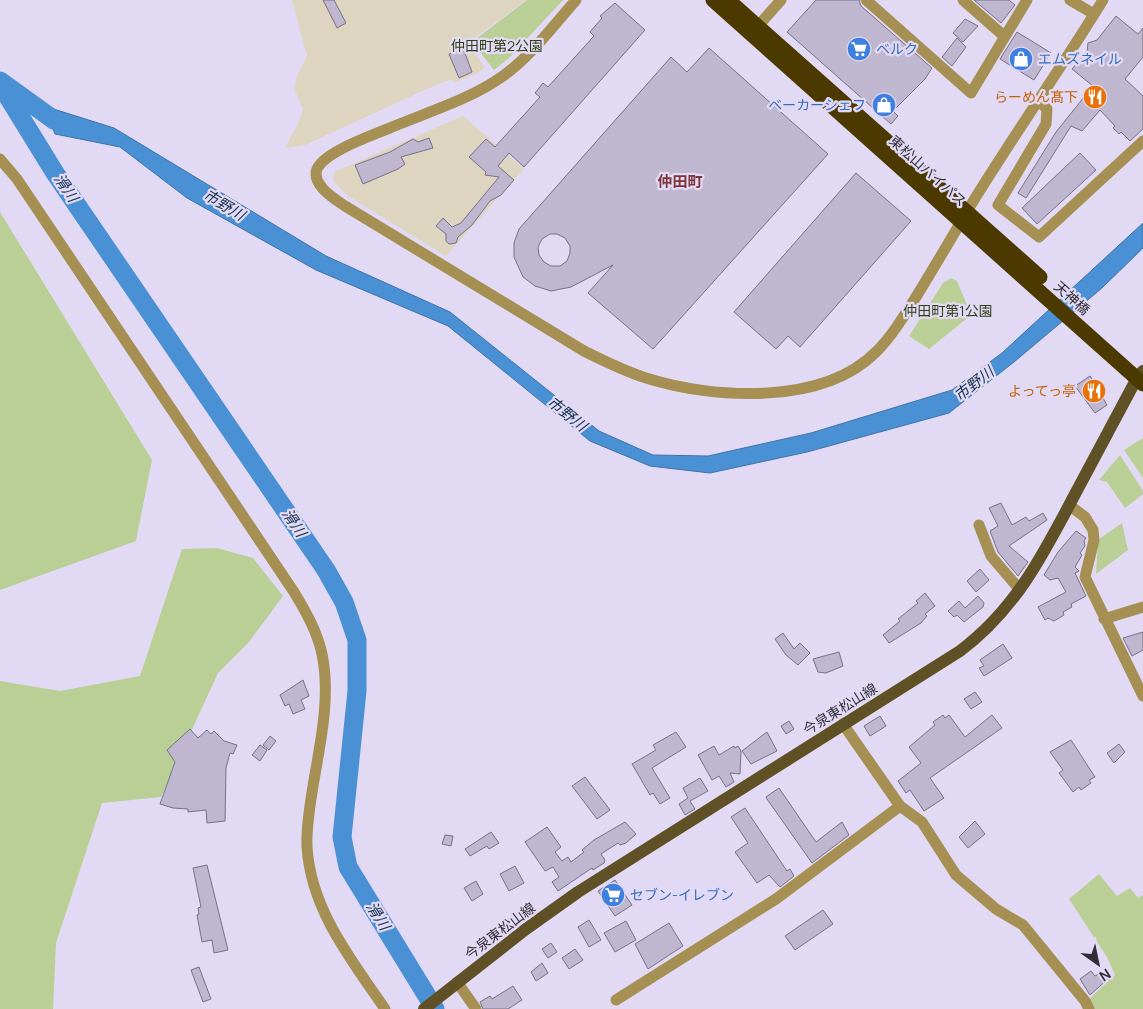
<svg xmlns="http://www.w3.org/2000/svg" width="1143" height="1009" viewBox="0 0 1143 1009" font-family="Manrope,'Noto Sans JP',sans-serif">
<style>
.industrial{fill:#ddd5bf}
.green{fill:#b9cf96}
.water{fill:#4990d5;stroke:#4273a6}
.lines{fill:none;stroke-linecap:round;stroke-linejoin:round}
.river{stroke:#4990d5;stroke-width:19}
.building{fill:#bfb7d0;stroke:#777087;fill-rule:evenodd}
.minor{stroke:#a58f52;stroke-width:11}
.major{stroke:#5f5026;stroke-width:12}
.highway{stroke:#4b3900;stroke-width:15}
.labels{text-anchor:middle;stroke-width:4.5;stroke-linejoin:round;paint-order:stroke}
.park-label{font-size:14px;fill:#303e17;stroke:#e2daf4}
.shop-label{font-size:14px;fill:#366cbe;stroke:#e2daf4;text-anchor:start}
.food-label{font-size:14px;fill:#c56008;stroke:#e2daf4;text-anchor:end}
.street-label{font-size:14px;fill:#312e38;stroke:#e2daf4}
.neighbourhood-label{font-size:15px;font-weight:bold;fill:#7d353a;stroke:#e2daf4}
.water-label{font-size:15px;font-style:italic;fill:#122f4c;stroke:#e2daf4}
</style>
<rect width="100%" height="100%" fill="#e2daf4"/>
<!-- industrial -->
<path class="industrial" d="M292 0H526L468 43 485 68 476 74 454 83 452 79 422 91 305 145 285 148 298 124 303 109 294 89 297 76 307 56Z
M463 116 524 169 446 256 348 196 334 182V172Z"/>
<!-- green -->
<path class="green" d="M527 0H563L509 58 494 70 472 42Z
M0 212 152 460 136 541 0 590Z
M951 278 957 281 971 315 929 349 909 336 943 283Z
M1143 438V478L1124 450Z
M1120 455 1143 491V494L1125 508 1107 482 1099 480Z
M1122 523 1128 550 1096 574 1098 540Z
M217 548 253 558 283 596 249 642 218 673 161 797 102 803 56 943 53 1009H0V681L60 691 140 676 182 549Z
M1099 874 1117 896 1130 888 1138 898 1143 895V1009H1094L1089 999 1115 975 1107 957 1069 899Z"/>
<!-- water -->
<path class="water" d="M44 106 114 128 326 256 450 312 599 431 653 455 708 456 811 433 952 390 1002 353 1143 223V248L1102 288 1014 362 949 413 807 452 710 473 650 466 590 441 448 326 316 270 187 198 120 147 55 134Z"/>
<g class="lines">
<!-- river -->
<path class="river" d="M0 81 54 120 71 126
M2 87 55 173 326 570 344 602 357 640V691L342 837 348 867 435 1009"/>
</g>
<!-- building -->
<path class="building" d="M323 0H334L346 23 337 28Z
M816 0H859L861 6 932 68 925 79 893 111 898 116 891 124 787 32Z
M974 0H1009L1015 5 1001 23Z
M615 3 645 30 524 167 509 153 498 166 514 180 501 195 490 201 472 225 458 237 456 243 449 244 446 241V234L436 226 443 218 452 227 461 223 499 177 485 175 486 172 469 157 486 139 495 147 540 97 535 93 543 83 548 87 594 36 590 32 602 18 600 16Z
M1116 16 1138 34 1143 28V57L1125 79 1143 96V129L1130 141 1121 132 1119 134 1113 128 1115 126 1100 110 1082 131 1071 126 1026 198 1018 193 1056 132 1093 86 1072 69 1087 52 1088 43 1097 40Z
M965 19 978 26 963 42 953 33Z
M1017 32 1051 53 1034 80 1000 59Z
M957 38 966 47 952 66 942 57Z
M463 48 472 72 459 78 449 54Z
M709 48 828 154 653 349 588 293 613 265 571 287 551 291 535 286 523 277 514 257V243L519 229 671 57 687 72ZM550 234H557L565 238 570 246V253L567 261 560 266H551L544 262 539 255 538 247 542 239Z
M429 138 433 148 401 157 405 164 398 169 363 184 355 165 390 152 413 139 418 142Z
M1080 153 1096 170 1037 224 1022 208Z
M856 173 911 221 800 347 788 336 776 349 734 312Z
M1090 376 1107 405 1095 413 1075 386Z
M1001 503 1012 525 1026 517 1029 521 1043 513 1047 520 1009 546 1028 562 1018 576 998 552 990 531 998 526 989 508Z
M1076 531 1086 538 1084 541 1085 546 1080 553 1082 555 1075 567 1079 571 1075 573 1086 596 1071 604 1072 607 1063 612 1064 615 1054 621 1048 618 1045 620 1038 607 1066 592 1058 578 1050 580 1044 575 1058 552Z
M980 569 989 580 976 592 967 581Z
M925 593 935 606 925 614 927 616 921 623 889 643 883 635 900 621 898 619 918 603 916 601Z
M978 596 984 603 983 607 964 622 957 615 954 617 948 611 959 601 965 608Z
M1143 632V650L1132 656 1123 638Z
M783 633 794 649 800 643 810 653 798 665 786 655 775 639Z
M1003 644 1012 658 984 676 979 668 984 666 980 660Z
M839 652 843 666 826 673 818 672 813 659Z
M303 680 309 696 301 700 305 709 293 714 289 704 285 706 280 695Z
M975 692 982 702 971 709 964 699Z
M848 700 853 708 841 715 836 706Z
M943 715 945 718 949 715 965 737 992 715 1002 728 930 778 944 798 924 811 910 790 906 793 898 781 921 763 909 747 935 725 933 722Z
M880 716 886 726 870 736 864 726Z
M789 721 794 729 786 734 781 726Z
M190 729 198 738 207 730 211 734 214 731 224 741 237 745 233 754 230 753 226 768 225 821 207 823 206 810 188 812V809L173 808 160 804 175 762 167 750Z
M676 732 686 747 652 768 670 798 660 804 653 793 650 795 632 764 656 750 653 745Z
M767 732 777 751 751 764 742 751Z
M270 736 276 741 269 750 263 745Z
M1071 740 1095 777 1089 780 1091 783 1081 790 1079 787 1073 792 1059 773 1063 770 1050 752Z
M1119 744 1125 752 1114 763 1107 753Z
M260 745 267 750 260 761 252 755Z
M714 746 719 755 734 746 735 748 738 746 741 751 740 774 730 773 734 782 726 787 719 776 712 780 698 755Z
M585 777 610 810 597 819 572 786Z
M700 778 708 791 690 801 695 809 685 815 679 804 688 798 683 788Z
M779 788 816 842 842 822 849 835 812 863 767 799 766 797Z
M745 808 787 871 790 869 794 876 780 887 769 875 757 883 735 852 748 843 731 817Z
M975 821 985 834 968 848 959 837Z
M625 822 636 834 626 843 620 845 618 843 601 854 605 860 604 863 593 870 592 868 558 891 552 882 559 877 553 867 545 871 525 842 547 827 561 847 555 852 562 861 568 857 571 862 584 852 582 850 594 840Z
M491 832 499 843 489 849 487 846 470 856 465 849Z
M445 835 453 836 451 846 442 844Z
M207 865 228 950 214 953 212 940 202 942 197 915 199 914 198 908 201 907 193 868Z
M515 866 524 883 509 891 500 874Z
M615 880 632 905 615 916 598 891Z
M476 881 483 894 472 901 464 888Z
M823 910 833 924 795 950 785 936Z
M589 920 601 940 589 947 578 927Z
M626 921 636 940 615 952 604 933Z
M669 923 683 946 648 969 635 944Z
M551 943 557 952 548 958 542 949Z
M575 949 583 960 569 969 562 958Z
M542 963 548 973 536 981 531 972Z
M199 967 211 999 203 1002 191 970Z
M1091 971 1095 976 1104 971 1109 978 1090 995 1080 979Z
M513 986 522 1000 508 1009H483L480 1002 490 996 492 999Z"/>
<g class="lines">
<!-- minor -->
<path class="minor" d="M576 0C553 26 531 56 503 76 471 99 428 112 392 127 374 135 325 151 317 169 311 185 335 199 345 206L584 351C604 361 624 371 646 378 713 399 822 406 876 352 892 336 904 316 916 297 933 269 950 241 966 213 1010 140 1059 72 1103 0
M866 0 971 93 1027 0
M963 0 1004 36
M1070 0 1094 14
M758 26 781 0
M1039 101 1047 109 1046 124 998 205 1039 237 1143 141
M0 159 17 179 294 592C306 612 317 631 322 654 331 697 320 744 313 786 310 806 306 827 307 847 311 910 351 959 385 1009
M1069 505 1085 517 1093 530 1094 540 1085 577 1143 696
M979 525 991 556 1020 590
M1104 619 1143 607
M843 724 900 806 922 822 956 875 996 909 1023 925 1085 1001 1089 1009
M457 982 476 1009
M616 1000 776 899 900 806"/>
<!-- major -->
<path class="major" d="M424 1009 526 929 578 892 960 651C1015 610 1043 555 1074 496 1095 457 1116 417 1137 378L1143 371"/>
<!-- highway -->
<path class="highway" d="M713 0 1143 384
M728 0 1040 277"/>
</g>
<!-- icons -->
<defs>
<g id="supermarket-disc" transform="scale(1.25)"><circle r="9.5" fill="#3f7fe0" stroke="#e2daf4"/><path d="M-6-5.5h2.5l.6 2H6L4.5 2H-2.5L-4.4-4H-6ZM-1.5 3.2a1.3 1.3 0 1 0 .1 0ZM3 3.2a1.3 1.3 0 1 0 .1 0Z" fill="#fff"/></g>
<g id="shop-disc" transform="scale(1.25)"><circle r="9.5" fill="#3f7fe0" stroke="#e2daf4"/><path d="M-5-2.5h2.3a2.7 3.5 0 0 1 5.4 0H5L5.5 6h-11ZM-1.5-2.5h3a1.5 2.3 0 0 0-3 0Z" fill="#fff"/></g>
<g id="restaurant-disc" transform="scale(1.25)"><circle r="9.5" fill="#e8710a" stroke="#e2daf4"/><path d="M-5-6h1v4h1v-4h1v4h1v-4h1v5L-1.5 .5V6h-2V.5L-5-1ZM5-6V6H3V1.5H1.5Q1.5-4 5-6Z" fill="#fff"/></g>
</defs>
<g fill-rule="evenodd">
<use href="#supermarket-disc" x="859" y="49"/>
<use href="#shop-disc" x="1021" y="59"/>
<use href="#restaurant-disc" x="1095" y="97"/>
<use href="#shop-disc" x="884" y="105"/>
<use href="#restaurant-disc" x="1094" y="391"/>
<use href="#supermarket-disc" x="613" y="895"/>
</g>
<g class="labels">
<!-- park labels -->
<g class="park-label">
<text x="497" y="51">仲田町第2公園</text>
<text x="948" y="316">仲田町第1公園</text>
</g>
<!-- shop labels -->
<g class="shop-label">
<text x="876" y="54">ベルク</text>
<text x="1038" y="64">エムズネイル</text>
<text x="866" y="110" text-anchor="end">ベーカーシェフ</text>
<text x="630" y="900">セブン-イレブン</text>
</g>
<!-- food labels -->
<g class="food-label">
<text x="1078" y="102">らーめん髙下</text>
<text x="1076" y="396">よってっ亭</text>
</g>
<!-- street labels -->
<g class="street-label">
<text transform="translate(928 171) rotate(42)" y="5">東松山バイパス</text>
<text transform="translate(1072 298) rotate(42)" y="5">天神橋</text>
<text transform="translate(840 709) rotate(-32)" y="5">今泉東松山線</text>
<text transform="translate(500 931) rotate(-37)" y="5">今泉東松山線</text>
</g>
<!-- neighbourhood labels -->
<g class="neighbourhood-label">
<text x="680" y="187">仲田町</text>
</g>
<!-- water labels -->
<g class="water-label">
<text transform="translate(66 188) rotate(56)" y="5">滑川</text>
<text transform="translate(224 205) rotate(31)" y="5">市野川</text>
<text transform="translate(974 384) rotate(-38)" y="5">市野川</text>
<text transform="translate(567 414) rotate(39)" y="5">市野川</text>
<text transform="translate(294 523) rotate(56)" y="5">滑川</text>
<text transform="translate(378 916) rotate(58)" y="5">滑川</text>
</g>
</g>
<!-- north arrow -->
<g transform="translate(1098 964) rotate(147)" stroke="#e2daf4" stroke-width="4" paint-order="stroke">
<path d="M0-4L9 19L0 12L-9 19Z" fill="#312e38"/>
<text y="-8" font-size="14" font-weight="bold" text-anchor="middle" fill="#312e38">N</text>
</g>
</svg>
